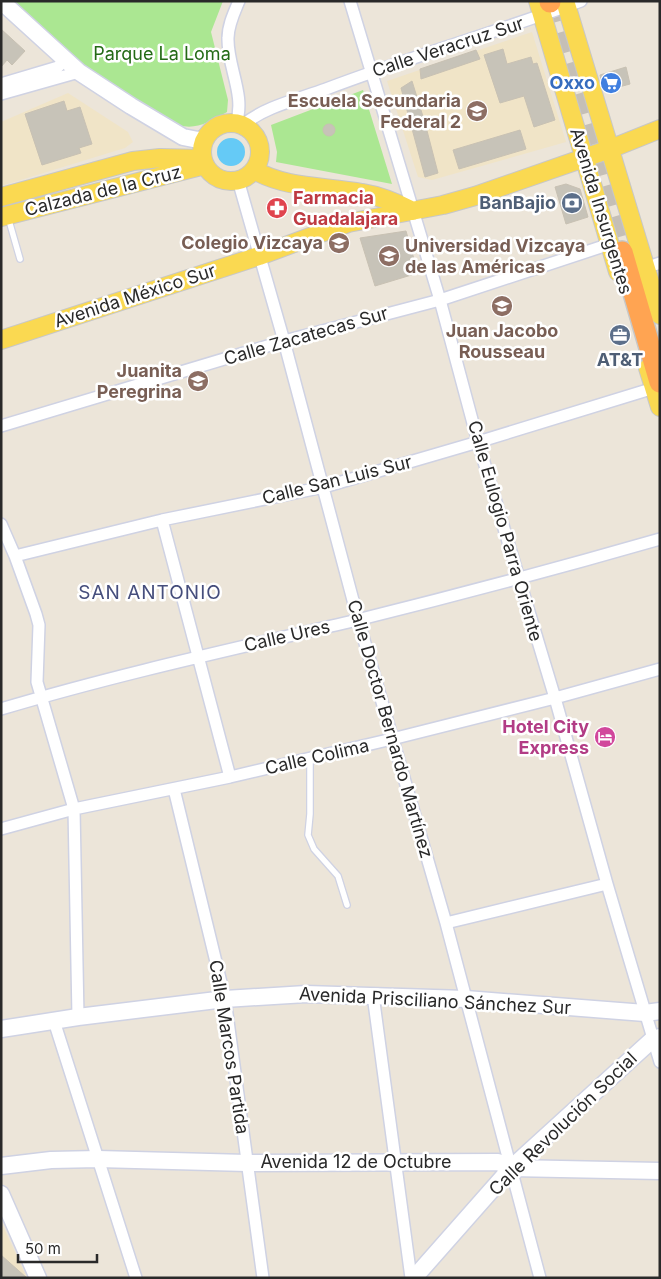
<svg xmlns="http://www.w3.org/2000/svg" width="661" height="1279" viewBox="0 0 661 1279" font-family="Inter,sans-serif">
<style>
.education{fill:#f0e4c7}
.green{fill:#abe792}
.water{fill:#65caf6}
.building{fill:#c7c3b8;stroke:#c8c1b3}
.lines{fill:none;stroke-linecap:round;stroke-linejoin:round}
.highway-tunnel{stroke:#c5bfb6;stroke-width:21;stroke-dasharray:21 11;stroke-linecap:butt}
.lane-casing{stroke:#cfd2e3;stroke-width:8}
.street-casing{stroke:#cfd2e3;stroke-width:14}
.secondary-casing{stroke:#cfd2e3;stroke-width:19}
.primary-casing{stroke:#c7c7c7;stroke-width:20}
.highway-casing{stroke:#c7c7c7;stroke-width:24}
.lane{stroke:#fff;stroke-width:5.5}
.street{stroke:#fff;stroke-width:11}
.secondary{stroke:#fff;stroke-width:16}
.primary{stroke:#fad951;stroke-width:18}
.highway{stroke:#ffa452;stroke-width:21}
.labels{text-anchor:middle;stroke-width:5;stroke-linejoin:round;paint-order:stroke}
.street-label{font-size:18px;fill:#292929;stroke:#fff}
.park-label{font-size:18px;fill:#236a15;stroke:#fff}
.shop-label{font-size:18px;font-weight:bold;fill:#366cbe;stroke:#fff;text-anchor:end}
.education-label{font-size:18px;font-weight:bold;fill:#785e54;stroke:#fff;text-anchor:end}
.health-label{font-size:18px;font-weight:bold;fill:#be3a42;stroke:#fff;text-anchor:start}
.service-label{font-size:18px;font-weight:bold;fill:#4e5e75;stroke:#fff;text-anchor:end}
.hotel-label{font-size:18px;font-weight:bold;fill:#b23c85;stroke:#fff;text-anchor:end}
.neighbourhood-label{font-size:19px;letter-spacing:1px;fill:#464e7c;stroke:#fff}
</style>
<rect width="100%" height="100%" fill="#ece5d9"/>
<!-- education -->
<path class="education" d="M532 32 566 142 432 180 418 177 387 81Z
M68 93 128 132 133 142 125 148 1 186V122Z
M1 1222 27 1278H1Z"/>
<!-- green -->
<path class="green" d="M14 1H223L211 32 228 100 227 112C205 124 192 133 168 121L85 66Z
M363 90 392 184 276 162 277 152 271 125Z"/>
<!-- water -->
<path class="water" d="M217 152a14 14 0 1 1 28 0a14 14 0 1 1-28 0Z"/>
<!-- building -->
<path class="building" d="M1 29 25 51 12 65 7 60 1 67Z
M503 49 507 64 531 57 533 64 537 63 555 120 534 127 524 96 500 103 484 55Z
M476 50 480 59 421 79 420 69Z
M626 67 630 84 604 91 600 75Z
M412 81 425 123 438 173 425 177 401 88Z
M64 101 67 111 80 107 92 144 79 148 81 153 42 165 25 114Z
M323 130a6 6 0 1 1 12 0a6 6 0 1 1-12 0Z
M520 130 526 149 459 169 453 150Z
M566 184 580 189 588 217 566 224 555 187Z
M406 231 418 273 375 286 360 238Z
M1 1255 27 1278H1Z"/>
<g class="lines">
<!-- highway-tunnel -->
<path class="highway-tunnel" d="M550 2 622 252"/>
<!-- lane casing -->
<g class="lane-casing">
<path id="lane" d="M8 217 20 259
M310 759V814L308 835 314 849 338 876 347 905"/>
</g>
<!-- street casing -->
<g class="street-casing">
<path id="street" d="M350 1 440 300 478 442 555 698 607 884 660 1062
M1 84 58 67 64 60
M1 94 79 72
M236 123C246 96 227 66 228 38 228 25 234 13 239 1
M243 125C264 107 299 99 326 89 410 57 497 32 581 1
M238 180 284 341 358 619 446 923 540 1278
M645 268 660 263
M1 426 284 341 440 300 610 244
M162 520 230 777
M1 524 15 556 36 614 39 625 37 682 74 809 78 1017
M15 556 162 520 324 487 478 442 654 388
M1 709C118 674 238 648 357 620 458 595 559 568 660 539
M174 789 225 999 263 1278
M1 829 74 809 230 777 392 739 555 698 660 669
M446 923 607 884
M373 995 411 1278
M54 1021 136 1278"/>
</g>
<!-- secondary casing -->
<g class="secondary-casing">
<path id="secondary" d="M1 1 79 72 131 106 183 137 198 140 204 139
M1 1029 78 1017 225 999 306 994 466 999 645 1013 660 1011
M1 1166 51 1160 98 1159 247 1163 498 1162 511 1168 660 1171
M1 1194 38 1278
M414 1278 511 1168 653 1039 660 1037"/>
</g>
<!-- primary casing -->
<g class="primary-casing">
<path id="primary" d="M538 1 618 272
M565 1 660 315
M202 152a29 29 0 1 1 58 0a29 29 0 1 1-58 0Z
M254 170C287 189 326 186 362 193 381 196 397 203 413 211
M1 197 133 161 160 158 203 159
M1 217 205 165
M1 340 259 256 348 223 443 205 475 196 610 149 660 129
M648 368 660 407"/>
</g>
<!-- highway casing -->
<g class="highway-casing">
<path id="highway" d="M550 1V2
M622 252 660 382"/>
</g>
<!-- lane -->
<use href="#lane" class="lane"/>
<!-- street -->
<use href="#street" class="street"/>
<!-- secondary -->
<use href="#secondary" class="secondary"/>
<!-- primary -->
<use href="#primary" class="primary"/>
<!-- highway -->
<use href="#highway" class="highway"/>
</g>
<!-- icons -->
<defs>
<g id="supermarket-disc" transform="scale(1.125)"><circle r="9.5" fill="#3f7fe0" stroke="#fff"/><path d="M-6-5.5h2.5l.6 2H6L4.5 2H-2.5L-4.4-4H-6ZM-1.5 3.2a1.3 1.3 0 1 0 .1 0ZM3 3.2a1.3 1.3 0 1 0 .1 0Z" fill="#fff"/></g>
<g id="school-disc" transform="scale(1.125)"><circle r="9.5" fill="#8d6e63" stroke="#fff"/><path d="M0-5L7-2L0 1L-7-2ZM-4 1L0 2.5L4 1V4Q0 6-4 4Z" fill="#fff"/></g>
<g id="bank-disc" transform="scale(1.125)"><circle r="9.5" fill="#5c6f8a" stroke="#fff"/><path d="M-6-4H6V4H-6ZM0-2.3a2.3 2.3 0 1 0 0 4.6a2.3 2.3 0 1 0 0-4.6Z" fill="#fff"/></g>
<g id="pharmacy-disc" transform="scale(1.125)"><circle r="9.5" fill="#e0444e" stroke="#fff"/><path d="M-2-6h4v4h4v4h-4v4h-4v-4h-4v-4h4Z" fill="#fff"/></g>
<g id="university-disc" transform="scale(1.125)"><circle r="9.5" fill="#8d6e63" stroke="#fff"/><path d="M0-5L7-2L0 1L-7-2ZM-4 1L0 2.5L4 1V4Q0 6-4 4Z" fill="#fff"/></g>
<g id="office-disc" transform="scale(1.125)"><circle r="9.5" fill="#5c6f8a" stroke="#fff"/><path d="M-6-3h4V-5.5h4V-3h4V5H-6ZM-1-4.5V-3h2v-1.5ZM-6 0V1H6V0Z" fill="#fff"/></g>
<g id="hotel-disc" transform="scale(1.125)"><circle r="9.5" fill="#d1479c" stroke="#fff"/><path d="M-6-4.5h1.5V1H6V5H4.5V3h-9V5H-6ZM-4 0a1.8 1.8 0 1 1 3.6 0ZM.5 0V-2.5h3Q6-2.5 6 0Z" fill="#fff"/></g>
</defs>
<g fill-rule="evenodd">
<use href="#supermarket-disc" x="611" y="83"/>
<use href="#school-disc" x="477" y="111"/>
<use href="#bank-disc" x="572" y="203"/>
<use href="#pharmacy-disc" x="277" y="208"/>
<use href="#school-disc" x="339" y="243"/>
<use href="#university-disc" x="389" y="256"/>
<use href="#school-disc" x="502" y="306"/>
<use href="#office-disc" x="620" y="335"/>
<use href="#school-disc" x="198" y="381"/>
<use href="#hotel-disc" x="605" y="737"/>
</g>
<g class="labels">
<!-- street labels -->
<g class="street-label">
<text transform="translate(448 47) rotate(-18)" y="6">Calle Veracruz Sur</text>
<text transform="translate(103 191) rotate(-14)" y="6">Calzada de la Cruz</text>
<text transform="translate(601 211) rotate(73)" y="6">Avenida Insurgentes</text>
<text transform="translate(135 296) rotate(-18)" y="6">Avenida México Sur</text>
<text transform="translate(306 336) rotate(-16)" y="6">Calle Zacatecas Sur</text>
<text transform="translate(337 480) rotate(-14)" y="6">Calle San Luis Sur</text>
<text transform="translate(505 531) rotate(74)" y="6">Calle Eulogio Parra Oriente</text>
<text transform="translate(287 636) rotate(-13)" y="6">Calle Ures</text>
<text transform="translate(390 729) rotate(74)" y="6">Calle Doctor Bernardo Martínez</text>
<text transform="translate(317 757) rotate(-13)" y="6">Calle Colima</text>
<text transform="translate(435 1001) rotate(3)" y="6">Avenida Prisciliano Sánchez Sur</text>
<text transform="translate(229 1047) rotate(81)" y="6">Calle Marcos Partida</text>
<text transform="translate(563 1124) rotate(-44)" y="6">Calle Revolución Social</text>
<text x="356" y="1168">Avenida 12 de Octubre</text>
</g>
<!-- park labels -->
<g class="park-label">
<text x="162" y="60">Parque La Loma</text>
</g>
<!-- shop labels -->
<g class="shop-label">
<text x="595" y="89">Oxxo</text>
</g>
<!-- education labels -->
<g class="education-label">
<text x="461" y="107">Escuela Secundaria<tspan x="461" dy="21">Federal 2</tspan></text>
<text x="323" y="249">Colegio Vizcaya</text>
<text x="405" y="252" text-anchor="start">Universidad Vizcaya<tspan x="405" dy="21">de las Américas</tspan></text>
<text x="502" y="337" text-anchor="middle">Juan Jacobo<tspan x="502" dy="21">Rousseau</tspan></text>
<text x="182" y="377">Juanita<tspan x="182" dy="21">Peregrina</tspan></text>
</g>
<!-- health labels -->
<g class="health-label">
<text x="293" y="204">Farmacia<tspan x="293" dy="21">Guadalajara</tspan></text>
</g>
<!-- service labels -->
<g class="service-label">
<text x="556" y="209">BanBajio</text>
<text x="620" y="366" text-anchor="middle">AT&amp;T</text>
</g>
<!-- hotel labels -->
<g class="hotel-label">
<text x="589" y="733">Hotel City<tspan x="589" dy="21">Express</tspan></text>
</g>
<!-- neighbourhood labels -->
<g class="neighbourhood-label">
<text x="150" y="599">SAN ANTONIO</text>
</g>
</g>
<!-- border -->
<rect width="661" height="1279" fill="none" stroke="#292929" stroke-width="5"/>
<!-- scale -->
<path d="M18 1254v8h79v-8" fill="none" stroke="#292929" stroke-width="2.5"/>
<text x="25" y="1254" font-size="15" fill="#292929" stroke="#ffffff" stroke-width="4" paint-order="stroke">50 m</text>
</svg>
